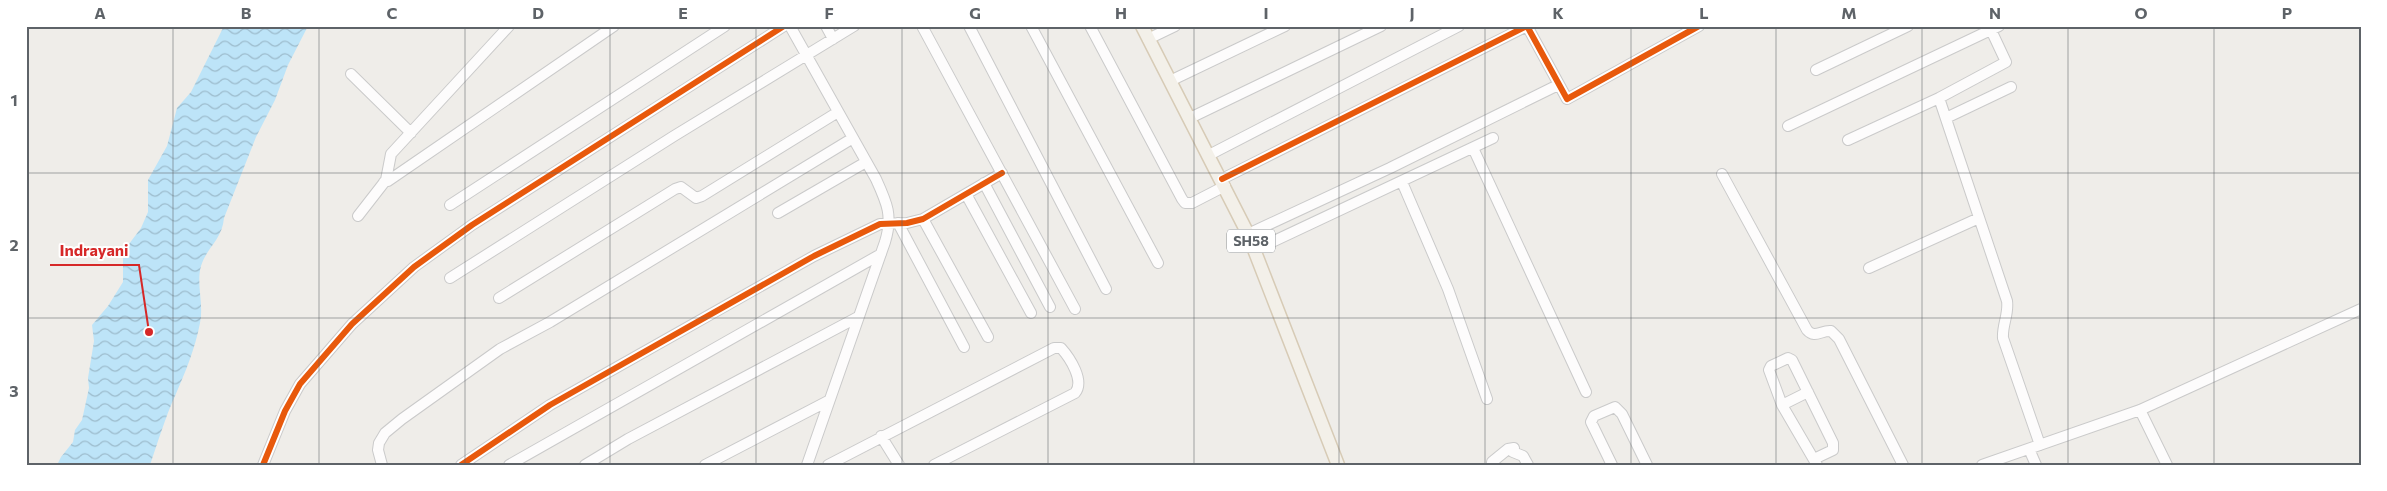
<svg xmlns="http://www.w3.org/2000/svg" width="2387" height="491" viewBox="0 0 2387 491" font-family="Commissioner,sans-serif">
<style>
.water{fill:url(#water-waves)}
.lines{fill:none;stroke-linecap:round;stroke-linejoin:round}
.minor-casing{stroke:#cacaca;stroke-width:12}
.major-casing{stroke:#d7cbb6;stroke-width:15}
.minor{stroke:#fdfcfc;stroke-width:10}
.major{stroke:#f3f0e9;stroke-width:12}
.cycleway-casing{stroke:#fff;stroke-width:9}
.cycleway{stroke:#e8590c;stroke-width:6}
.grid{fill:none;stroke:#5e6368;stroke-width:1;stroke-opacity:0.55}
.labels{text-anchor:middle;stroke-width:4;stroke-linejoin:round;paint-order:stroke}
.shield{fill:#fff;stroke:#8e9295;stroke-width:1}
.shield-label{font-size:14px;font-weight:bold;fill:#5e6368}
.leader{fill:none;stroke:#d62828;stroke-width:2}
.callout-dot{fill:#d62828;stroke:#fff;stroke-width:2}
.callout-label{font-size:16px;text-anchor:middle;font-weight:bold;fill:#d62828;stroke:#fff;stroke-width:4;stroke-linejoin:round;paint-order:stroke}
.neatline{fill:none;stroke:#5e6368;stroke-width:2}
.grid-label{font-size:16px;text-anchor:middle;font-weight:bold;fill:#5e6368}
</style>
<defs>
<pattern id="water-waves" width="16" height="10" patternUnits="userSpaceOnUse" patternTransform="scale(1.25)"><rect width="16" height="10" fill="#bde4f8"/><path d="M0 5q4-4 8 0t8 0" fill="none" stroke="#9dbccd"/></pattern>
</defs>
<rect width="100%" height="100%" fill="#efede9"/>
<!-- water -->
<path class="water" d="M224 26H308L288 65 275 100 256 137 224 218C222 240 207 247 201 266 196 284 204 304 200 323 195 349 185 373 175 396 165 418 158 442 150 465H57L61 457 73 442 75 430 82 420 89 388 88 378 94 341 92 325 108 306 123 282V252L141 228 148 212V180L167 146 177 108 191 92Z"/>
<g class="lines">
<!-- minor casing -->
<g class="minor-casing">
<path id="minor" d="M790 26 876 179C887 203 893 216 885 242L807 465
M826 26 833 39
M922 26 1075 309
M969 26 1106 289
M1031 26 1158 263
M1090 26 1182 199 1185 203H1192L1225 186
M1148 39 1175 26
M1816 70 1908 26
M351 74 411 133
M1170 81 1285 26
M1939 98 2007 301C2009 314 2002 325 2003 338L2040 445
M1190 118 1381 26
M1946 118 2011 87
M1788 126 1999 26
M1848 140 1939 98 2006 62 1991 30
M1473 148 1586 392
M1209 155 1459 26
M1722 174 1807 330C1815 339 1821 330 1831 331L1839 339 1903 465
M1222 179 1527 26 1567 99 1699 26
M384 182 388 181 614 26
M1402 182 1448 289 1487 399
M984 183 1050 307
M966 194 1031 313
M450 205 725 26
M778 213 866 162
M358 216 386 180 391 154 509 26
M923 219 988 337
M898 223 964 347
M1248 234 1390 168 1558 85
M1255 250 1493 138
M1869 268 1979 218
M450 278 674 136 854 26
M499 298 675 189 681 187 696 198 702 196 838 112
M1782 405 1808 392
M2140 410 2167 465
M881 436 899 465
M2029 449 2036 465
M1814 459 1833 450V443L1792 360 1788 358 1771 366 1769 370 1782 405 1817 465
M263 465 285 411 300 384 352 324 414 267 472 225 784 26
M382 465 378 450 379 443 385 433 402 419 500 349 550 322 853 138
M461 465 550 405 814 256 880 224 907 223 923 219 1002 173
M509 465 881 254
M585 465 628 439 858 317
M705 465 828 401
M828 465 1054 348H1061C1070 358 1085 381 1075 393L934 465
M1492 465V462L1508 449 1514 448 1513 452 1523 456 1528 465
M1612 465 1591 422 1594 416 1615 407 1622 414 1647 465
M1982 465 2140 410 2361 309"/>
</g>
<!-- major casing -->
<g class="major-casing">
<path id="major" d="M1142 26 1248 234 1338 465"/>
</g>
<!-- minor -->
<use href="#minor" class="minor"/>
<!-- major -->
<use href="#major" class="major"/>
<!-- cycleway casing -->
<g class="cycleway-casing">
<path id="cycleway" d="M1222 179 1527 26 1567 99 1699 26
M263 465 285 411 300 384 352 324 414 267 472 225 784 26
M461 465 550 405 814 256 880 224 907 223 923 219 1002 173"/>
</g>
<!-- cycleway -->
<use href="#cycleway" class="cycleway"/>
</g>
<!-- grid -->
<path class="grid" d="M173 26V465M319 26V465M465 26V465M610 26V465M756 26V465M902 26V465M1048 26V465M1194 26V465M1339 26V465M1485 26V465M1631 26V465M1776 26V465M1922 26V465M2068 26V465M2214 26V465M26 173H2361M26 318H2361"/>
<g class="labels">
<!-- shield labels -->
<rect class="shield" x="1227" y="229.5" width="48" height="23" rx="4"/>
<g class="shield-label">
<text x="1251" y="246">SH58</text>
</g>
</g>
<!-- callouts -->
<path class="leader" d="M149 332L139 265H50"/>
<circle class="callout-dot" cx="149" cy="332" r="5"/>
<g class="callout-label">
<text x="94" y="256">Indrayani</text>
</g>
<!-- border -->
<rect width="2387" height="491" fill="none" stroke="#ffffff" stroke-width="55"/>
<rect x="28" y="28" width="2332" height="436" class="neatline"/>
<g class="grid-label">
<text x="100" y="19">A</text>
<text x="246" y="19">B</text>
<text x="392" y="19">C</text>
<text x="538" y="19">D</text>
<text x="683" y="19">E</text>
<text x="829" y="19">F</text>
<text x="975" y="19">G</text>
<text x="1121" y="19">H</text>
<text x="1266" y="19">I</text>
<text x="1412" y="19">J</text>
<text x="1558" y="19">K</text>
<text x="1704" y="19">L</text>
<text x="1849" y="19">M</text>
<text x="1995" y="19">N</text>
<text x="2141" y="19">O</text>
<text x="2287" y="19">P</text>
<text x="14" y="106">1</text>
<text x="14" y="251">2</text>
<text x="14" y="397">3</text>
</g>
</svg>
